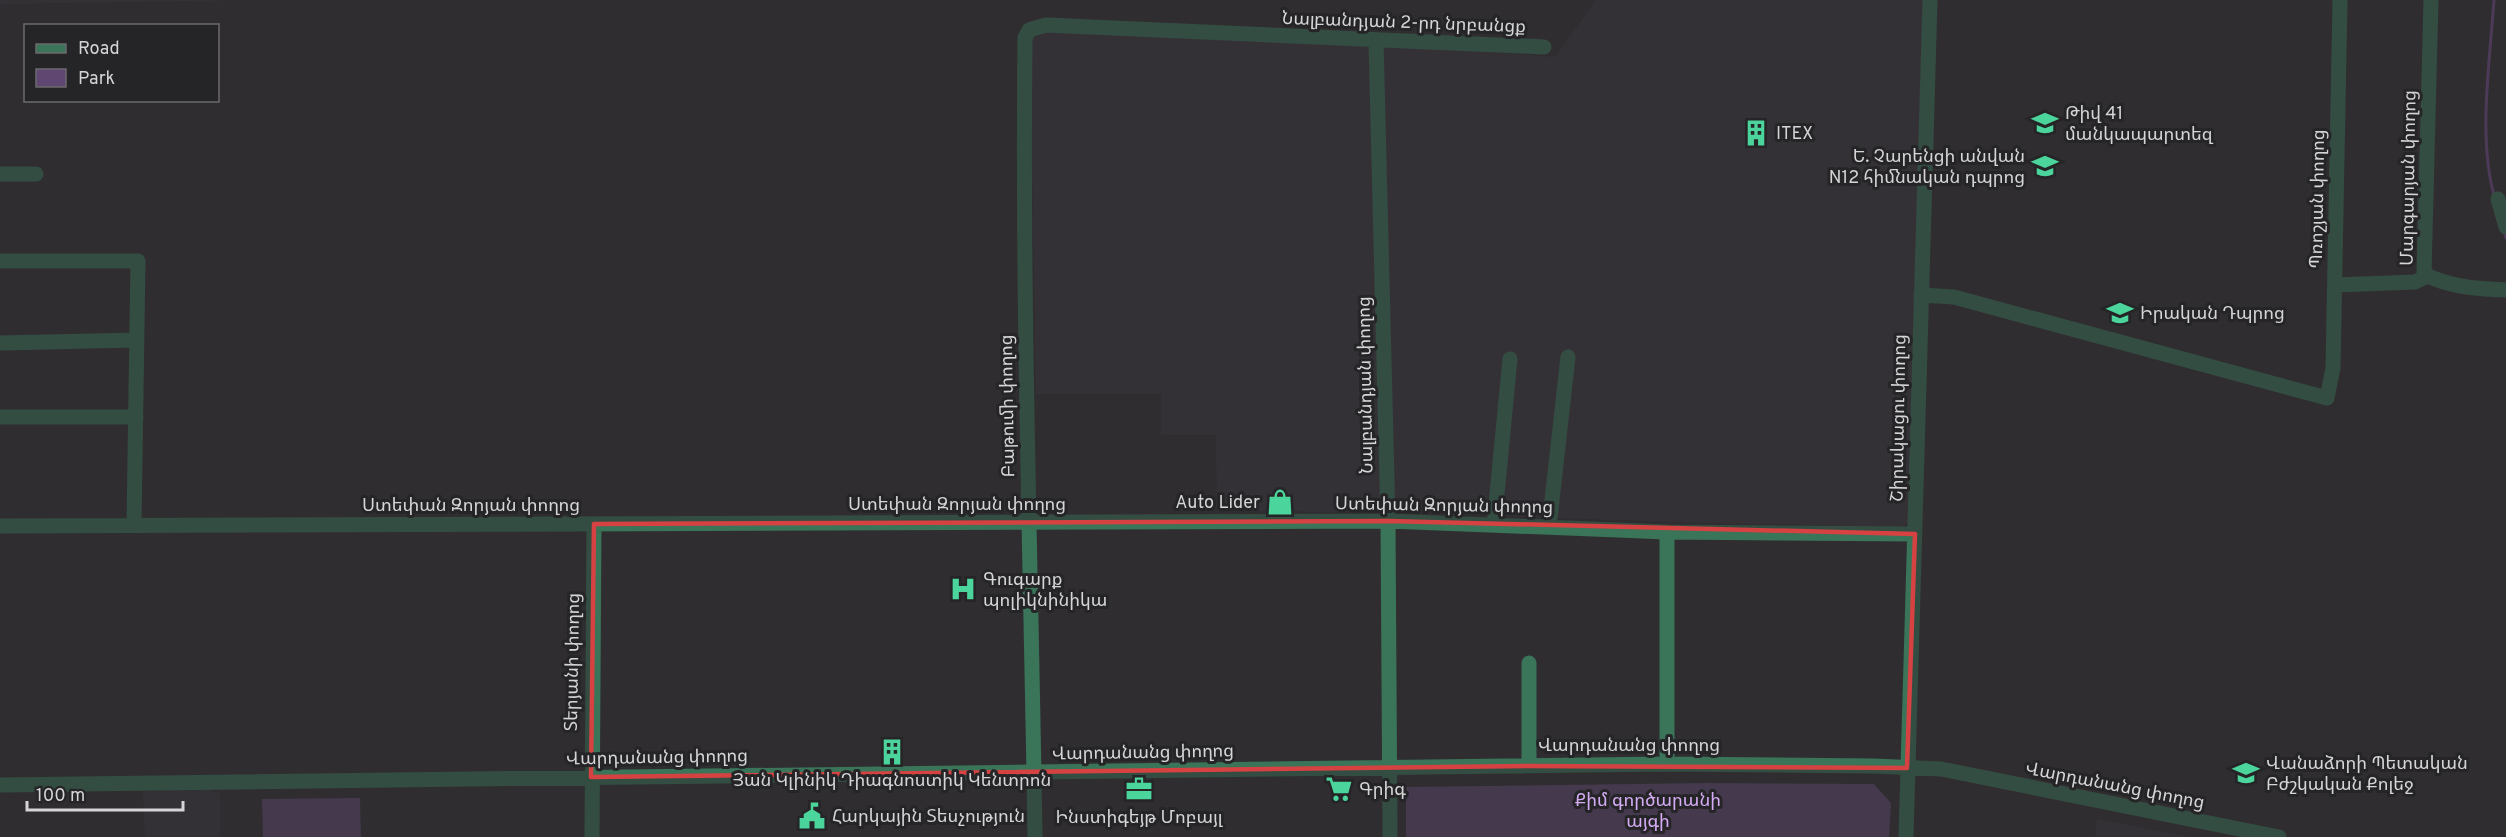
<svg xmlns="http://www.w3.org/2000/svg" width="2506" height="837" viewBox="0 0 2506 837" font-family="Overpass,'Noto Sans Armenian',sans-serif">
<style>
.built{fill:#3b373f}
.green{fill:#5f4771}
.lines{fill:none;stroke-linecap:round;stroke-linejoin:round}
.stream{stroke:#714b8b;stroke-width:3}
.minor{stroke:#3a7459;stroke-width:15}
.marked{fill:none;stroke:#d64242;stroke-width:4.5;stroke-linejoin:round}
.labels{text-anchor:middle;stroke-width:6;stroke-linejoin:round;paint-order:stroke}
.street-label{font-size:18px;fill:#d5d4d6;stroke:#252426}
.poi-label{font-size:18px;fill:#d5d4d6;stroke:#252426;text-anchor:start}
.park-label{font-size:18px;fill:#d4abf4;stroke:#252426}
</style>
<rect width="100%" height="100%" fill="#2f2d30"/>
<!-- built -->
<path class="built" d="M0 0H251L0 4Z
M1596 0H1923L1911 518 1903 527 1672 522 1394 512 1217 511 1216 435H1161V394H1036L1030 41 1039 30 1368 44 1555 57Z
M209 790 220 793V837H145L143 791Z
M2097 819 2190 837H2095Z"/>
<!-- green -->
<path class="green" d="M1706 783 1874 784 1891 803 1889 837H1406V787Z
M360 798 361 837H263L262 799Z"/>
<g class="lines">
<!-- stream -->
<path class="stream" d="M2494 0C2490 59 2478 138 2494 195
M2504 231 2506 238"/>
<!-- minor -->
<path class="minor" d="M2431 0 2424 274C2449 287 2478 289 2506 290
M1376 41 1388 521 1390 837
M0 174H36
M2498 199 2506 227
M0 261H138L134 524
M2335 285 2415 282 2428 276
M1921 295 1954 297 2327 398 2333 368 2340 0
M0 343 137 340
M0 417H136
M1494 525 1510 359
M0 526 1388 521 1667 532 1915 534
M1549 527 1568 357
M1667 764V532
M1529 766V663
M0 785 1667 764 1874 766 1941 769 2279 837
M592 837 594 524
M1035 837C1031 571 1022 304 1025 38L1029 30 1046 25 1544 47
M1906 837 1930 0"/>
</g>
<!-- marked area -->
<path d="M0 0H2506V837H0ZM1388 521 1915 534 1907 768 1529 766 591 777 594 524Z" fill="#2f2d30" fill-opacity=".55" fill-rule="evenodd"/>
<path class="marked" d="M1388 521 1915 534 1907 768 1529 766 591 777 594 524Z"/>
<!-- icons -->
<defs>
<g id="school-bare" transform="scale(2.07)"><path d="M0-5L7-2L0 1L-7-2ZM-4 1L0 2.5L4 1V4Q0 6-4 4Z" fill="#4bd49b" stroke="#252426" stroke-width="2.5" paint-order="stroke"/></g>
<g id="building-bare" transform="scale(2.07)"><path d="M-4-6H4V6H1V3H-1V6H-4ZM-2.5-4.3h1.7v1.8h-1.7ZM.8-4.3h1.7v1.8H.8ZM-2.5-1h1.7V.8h-1.7ZM.8-1h1.7V.8H.8Z" fill="#4bd49b" stroke="#252426" stroke-width="2.5" paint-order="stroke"/></g>
<g id="shop-bare" transform="scale(2.07)"><path d="M-5-2.5h2.3a2.7 3.5 0 0 1 5.4 0H5L5.5 6h-11ZM-1.5-2.5h3a1.5 2.3 0 0 0-3 0Z" fill="#4bd49b" stroke="#252426" stroke-width="2.5" paint-order="stroke"/></g>
<g id="hospital-bare" transform="scale(2.07)"><path d="M-5-5h3v3.5h4V-5h3V5h-3V1.5h-4V5h-3Z" fill="#4bd49b" stroke="#252426" stroke-width="2.5" paint-order="stroke"/></g>
<g id="university-bare" transform="scale(2.07)"><path d="M0-5L7-2L0 1L-7-2ZM-4 1L0 2.5L4 1V4Q0 6-4 4Z" fill="#4bd49b" stroke="#252426" stroke-width="2.5" paint-order="stroke"/></g>
<g id="office-bare" transform="scale(2.07)"><path d="M-6-3h4V-5.5h4V-3h4V5H-6ZM-1-4.5V-3h2v-1.5ZM-6 0V1H6V0Z" fill="#4bd49b" stroke="#252426" stroke-width="2.5" paint-order="stroke"/></g>
<g id="supermarket-bare" transform="scale(2.07)"><path d="M-6-5.5h2.5l.6 2H6L4.5 2H-2.5L-4.4-4H-6ZM-1.5 3.2a1.3 1.3 0 1 0 .1 0ZM3 3.2a1.3 1.3 0 1 0 .1 0Z" fill="#4bd49b" stroke="#252426" stroke-width="2.5" paint-order="stroke"/></g>
<g id="civic-bare" transform="scale(2.07)"><path d="M-.6-6.5H3V-4.5H.6V-3L4-1V1h2V6H-6V1h2V-1L-.6-3ZM-1.2 2.5V6h2.4V2.5Z" fill="#4bd49b" stroke="#252426" stroke-width="2.5" paint-order="stroke"/></g>
</defs>
<g fill-rule="evenodd">
<use href="#school-bare" x="2045" y="123"/>
<use href="#building-bare" x="1756" y="133"/>
<use href="#school-bare" x="2045" y="166"/>
<use href="#school-bare" x="2120" y="313"/>
<use href="#shop-bare" x="1280" y="502"/>
<use href="#hospital-bare" x="963" y="589"/>
<use href="#building-bare" x="892" y="752"/>
<use href="#university-bare" x="2246" y="773"/>
<use href="#office-bare" x="1139" y="789"/>
<use href="#supermarket-bare" x="1339" y="789"/>
<use href="#civic-bare" x="812" y="816"/>
</g>
<g class="labels">
<!-- street labels -->
<g class="street-label">
<text transform="translate(1404 22) rotate(2)" y="6">Նալբանդյան 2-րդ նրբանցք</text>
<text transform="translate(2408 178) rotate(-89)" y="6">Մարգարյան փողոց</text>
<text transform="translate(2317 199) rotate(-89)" y="6">Պռոշյան փողոց</text>
<text transform="translate(1365 385) rotate(-91)" y="6">Նալբանդյան փողոց</text>
<text transform="translate(1007 406) rotate(-91)" y="6">Բաթումի փողոց</text>
<text transform="translate(1898 418) rotate(-89)" y="6">Շիրակացու փողոց</text>
<text x="957" y="510">Ստեփան Զորյան փողոց</text>
<text x="471" y="511">Ստեփան Զորյան փողոց</text>
<text transform="translate(1444 505) rotate(1)" y="6">Ստեփան Զորյան փողոց</text>
<text transform="translate(572 662) rotate(-89)" y="6">Տերյանի փողոց</text>
<text x="1629" y="751">Վարդանանց փողոց</text>
<text transform="translate(1143 752) rotate(-1)" y="6">Վարդանանց փողոց</text>
<text transform="translate(657 757) rotate(-1)" y="6">Վարդանանց փողոց</text>
<text transform="translate(2115 785) rotate(11)" y="6">Վարդանանց փողոց</text>
</g>
<!-- poi labels -->
<g class="poi-label">
<text x="2065" y="119">Թիվ 41<tspan x="2065" dy="21">մանկապարտեզ</tspan></text>
<text x="1776" y="139">ITEX</text>
<text x="2025" y="162" text-anchor="end">Ե. Չարենցի անվան<tspan x="2025" dy="21">N12 հիմնական դպրոց</tspan></text>
<text x="2140" y="319">Իրական Դպրոց</text>
<text x="1260" y="508" text-anchor="end">Auto Lider</text>
<text x="983" y="585">Գուգարք<tspan x="983" dy="21">պոլիկնինիկա</tspan></text>
<text x="2266" y="769">Վանաձորի Պետական<tspan x="2266" dy="21">Բժշկական Քոլեջ</tspan></text>
<text x="892" y="786" text-anchor="middle">Յան Կլինիկ Դիագնոստիկ Կենտրոն</text>
<text x="1359" y="795">Գրիգ</text>
<text x="832" y="822">Հարկային Տեսչություն</text>
<text x="1139" y="823" text-anchor="middle">Ինստիգեյթ Մոբայլ</text>
</g>
<!-- park labels -->
<g class="park-label">
<text x="1648" y="806">Քիմ գործարանի<tspan x="1648" dy="21">այգի</tspan></text>
</g>
</g>
<!-- legend -->
<rect x="24" y="24" width="195" height="78" fill="#252426" stroke="#6b6a6c" stroke-width="1.5"/>
<rect x="36" y="44" width="30" height="9" fill="#3a7459" stroke="#6b6a6c" stroke-width="1.5"/>
<text x="78" y="54" font-size="18" fill="#d5d4d6">Road</text>
<rect x="36" y="69" width="30" height="18" fill="#5f4771" stroke="#6b6a6c" stroke-width="1.5"/>
<text x="78" y="84" font-size="18" fill="#d5d4d6">Park</text>
<!-- scale -->
<path d="M27 801v9h156v-9" fill="none" stroke="#d5d4d6" stroke-width="3"/>
<text x="36" y="801" font-size="18" fill="#d5d4d6" stroke="#252426" stroke-width="4.5" paint-order="stroke">100 m</text>
</svg>
